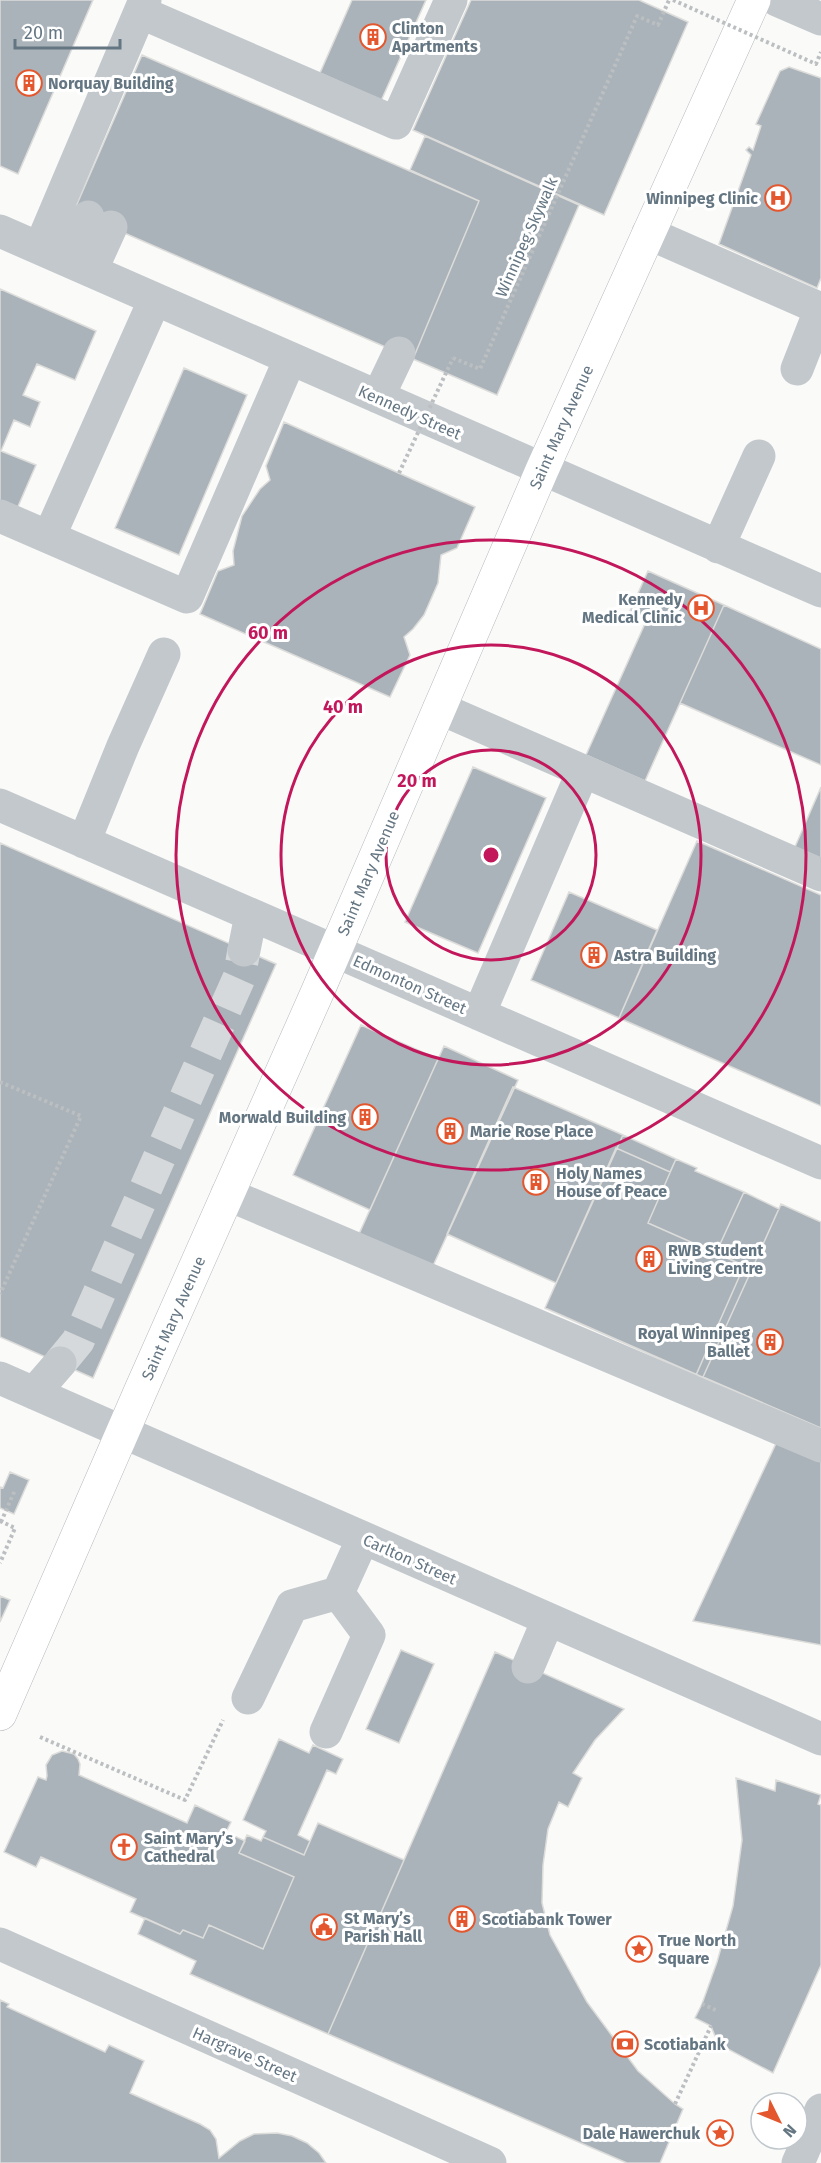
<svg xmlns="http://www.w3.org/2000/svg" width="821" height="2163" viewBox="0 0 821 2163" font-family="'Fira Sans',sans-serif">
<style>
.building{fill:#aab3b9;stroke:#dcdcda;stroke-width:1.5}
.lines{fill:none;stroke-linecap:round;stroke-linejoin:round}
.minor-tunnel{stroke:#d5d9db;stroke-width:33;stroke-dasharray:33 16;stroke-linecap:butt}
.major-casing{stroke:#b5babe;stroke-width:34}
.path{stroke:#bbbfc2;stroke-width:4;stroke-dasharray:3 3;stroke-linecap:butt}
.minor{stroke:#c3c8cc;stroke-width:33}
.major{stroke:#fff;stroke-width:33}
.path-bridge{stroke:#bbbfc2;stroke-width:4;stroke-dasharray:3 3;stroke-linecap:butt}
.ring{fill:none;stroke:#c2185b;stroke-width:3}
.labels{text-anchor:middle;stroke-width:6;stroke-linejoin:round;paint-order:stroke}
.poi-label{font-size:16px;font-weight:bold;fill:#657683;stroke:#fff;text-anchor:start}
.street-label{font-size:16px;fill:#657683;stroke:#fff}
.centre{fill:#c2185b;stroke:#fff;stroke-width:3}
.ring-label{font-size:18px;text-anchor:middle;font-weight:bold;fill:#c2185b;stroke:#fff;stroke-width:6;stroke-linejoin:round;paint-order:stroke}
</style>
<rect width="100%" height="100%" fill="#fafaf8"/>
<!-- building -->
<path class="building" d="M0 0H93L18 174 0 166Z
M352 0H426L381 101 320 73Z
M471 0H639L688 22 604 215 413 130Z
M142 55 479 201 413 359 74 211Z
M789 67 821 78V278L817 288 719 244 751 155 746 150 749 147 753 150 761 126 756 124 780 71Z
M425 136 579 205 497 395 413 359 479 201 410 170Z
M0 289 96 331 75 380 37 364 23 395 40 402 30 427 14 420 1 451 36 465 16 511 0 504Z
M184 368 247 395 179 555 115 528Z
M284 422 475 507 457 548 441 555 438 583 424 615 413 629 404 637 410 655 390 697 200 614 218 571 234 565 233 551 242 516 260 489 270 480 266 466Z
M648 571 724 605 645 781 586 755 647 619 630 611Z
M724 605 821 649V765L680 703Z
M473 767 546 798 478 953 405 922Z
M821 787V869L791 856Z
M697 841 821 895V1106L619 1018Z
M0 843 276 964 93 1378 0 1337Z
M569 892 657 930 619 1018 531 980Z
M361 1025 438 1059 370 1210 293 1175Z
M444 1046 518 1080 432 1268 359 1234Z
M513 1087 623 1135 556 1283 447 1234Z
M623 1135 676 1159 648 1223 752 1269 781 1204 821 1222V1429L545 1308Z
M616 1148 670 1172 676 1159 697 1168 695 1171 744 1192 716 1253 744 1266 696 1375 545 1308Z
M744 1192 779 1209 781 1204 821 1222V1428L703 1377 752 1269 716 1253Z
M779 1437 821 1456V1645L693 1621Z
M10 1472 29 1480 14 1514 0 1508V1487L3 1488Z
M0 1596 10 1600 0 1622Z
M401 1650 434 1664 399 1743 366 1729Z
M495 1652 624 1709 595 1740 573 1773 582 1778 568 1807 559 1802 548 1829 543 1865 542 1903 550 1935 587 2002 638 2071 675 2104 683 2109 660 2163H627L328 2034Z
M279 1739 309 1753 313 1745 343 1759 336 1774 327 1770 298 1835 310 1841 304 1855 263 1837 266 1831 243 1820Z
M62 1751 74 1754 78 1759 80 1764 79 1775 187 1823 195 1805 231 1822 226 1832 245 1841 239 1853 294 1877 263 1949 209 1925 203 1938 183 1930 180 1934 130 1912 136 1899 41 1857 36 1867 4 1852 38 1777 46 1780 47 1776 46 1765 52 1755Z
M736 1778 775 1791 776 1780 821 1795 818 1804 821 1805V1965L773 2073 724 2047 715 2036 711 2026 695 2018 702 2004 717 1962 733 1906 742 1840Z
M318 1823 404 1860 328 2034 190 1974 196 1961 138 1934 145 1918 180 1934 183 1930 203 1938 209 1925 263 1949 294 1877 239 1853 247 1835 261 1841 263 1837 304 1855Z
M0 2000 9 2004 7 2007 105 2052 109 2045 144 2061 130 2093 200 2124 210 2130 216 2139 219 2158 240 2141 254 2134 277 2133 292 2136 307 2143 319 2153 326 2163H0Z"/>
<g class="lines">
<!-- minor-tunnel -->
<path class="minor-tunnel" d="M60 1363 78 1341 239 978 244 950"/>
<!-- major casing -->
<g class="major-casing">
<path id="major" d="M0 1714 140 1392 317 993 542 470 754 0"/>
</g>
<!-- path -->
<path class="path" d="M453 358 480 369 637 16 658 25 669 0
M0 1082 81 1116 0 1294
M0 1521 15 1528 0 1563
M1 1522 15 1490
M40 1737 185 1800 223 1720
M702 2004 718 2011
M675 2104 711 2026"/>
<!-- minor -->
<path class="minor" d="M777 0 821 19
M140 12 396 123 451 0
M0 231 821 591
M648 233 821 309
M40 248 145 0
M69 261 88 217
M91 271 111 227
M797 369 821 308
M378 397 399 353
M0 516 187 597 290 359
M49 537 155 299
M718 547 759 456
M439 708 821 875
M0 805 821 1163
M84 842 123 746 164 654
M244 950 251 915
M479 1014 583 771
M227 1194 821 1446
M0 1378 821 1739
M34 1393 60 1363
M528 1667 548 1620
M248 1698 292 1606 338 1593 363 1538
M326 1732 369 1635 338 1593
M0 1944 490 2163
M798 2163 821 2110"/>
<!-- major -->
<use href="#major" class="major"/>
<!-- path-bridge -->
<path class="path-bridge" d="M673 0 816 64 821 52
M399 473 453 358"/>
</g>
<!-- distance rings -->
<g class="ring">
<circle cx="491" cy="855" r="105"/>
<circle cx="491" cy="855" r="210"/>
<circle cx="491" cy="855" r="315"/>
</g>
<!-- icons -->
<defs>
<g id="building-ring" transform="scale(1.35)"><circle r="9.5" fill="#fff" stroke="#e4572e" stroke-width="1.5"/><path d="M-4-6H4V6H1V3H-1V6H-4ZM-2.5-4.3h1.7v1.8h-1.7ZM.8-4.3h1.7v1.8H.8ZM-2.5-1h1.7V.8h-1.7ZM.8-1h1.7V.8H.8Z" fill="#e4572e"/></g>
<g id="hospital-ring" transform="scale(1.35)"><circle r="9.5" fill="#fff" stroke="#e4572e" stroke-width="1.5"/><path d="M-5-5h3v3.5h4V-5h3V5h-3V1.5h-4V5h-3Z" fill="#e4572e"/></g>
<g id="church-ring" transform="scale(1.35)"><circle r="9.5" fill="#fff" stroke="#e4572e" stroke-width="1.5"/><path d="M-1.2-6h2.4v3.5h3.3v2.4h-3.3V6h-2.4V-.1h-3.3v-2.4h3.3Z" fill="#e4572e"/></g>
<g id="civic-ring" transform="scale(1.35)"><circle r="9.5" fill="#fff" stroke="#e4572e" stroke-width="1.5"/><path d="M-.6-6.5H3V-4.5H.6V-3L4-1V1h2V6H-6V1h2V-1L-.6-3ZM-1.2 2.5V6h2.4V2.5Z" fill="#e4572e"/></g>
<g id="sight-ring" transform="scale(1.35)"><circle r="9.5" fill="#fff" stroke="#e4572e" stroke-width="1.5"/><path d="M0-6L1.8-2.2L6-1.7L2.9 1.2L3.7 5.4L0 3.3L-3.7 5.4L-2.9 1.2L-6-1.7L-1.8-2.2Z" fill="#e4572e"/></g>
<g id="bank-ring" transform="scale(1.35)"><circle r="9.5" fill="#fff" stroke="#e4572e" stroke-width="1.5"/><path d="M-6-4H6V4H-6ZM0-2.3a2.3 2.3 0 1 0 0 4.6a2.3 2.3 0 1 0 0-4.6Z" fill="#e4572e"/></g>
</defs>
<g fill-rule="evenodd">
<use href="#building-ring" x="373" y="37"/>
<use href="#building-ring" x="29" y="83"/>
<use href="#hospital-ring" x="778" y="198"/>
<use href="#hospital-ring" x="701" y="608"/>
<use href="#building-ring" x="594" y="955"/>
<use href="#building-ring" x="365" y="1117"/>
<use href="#building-ring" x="450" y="1131"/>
<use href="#building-ring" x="536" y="1182"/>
<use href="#building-ring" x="649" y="1259"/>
<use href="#building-ring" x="770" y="1342"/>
<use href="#church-ring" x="124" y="1847"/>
<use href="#building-ring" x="462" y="1919"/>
<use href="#civic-ring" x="324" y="1927"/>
<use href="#sight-ring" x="639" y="1949"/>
<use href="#bank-ring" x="625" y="2044"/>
<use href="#sight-ring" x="720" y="2133"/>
</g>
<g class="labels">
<!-- poi labels -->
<g class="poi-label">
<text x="392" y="34">Clinton<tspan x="392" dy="18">Apartments</tspan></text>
<text x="48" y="89">Norquay Building</text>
<text x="758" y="204" text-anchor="end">Winnipeg Clinic</text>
<text x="682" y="605" text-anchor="end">Kennedy<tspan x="682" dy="18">Medical Clinic</tspan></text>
<text x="614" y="961">Astra Building</text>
<text x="346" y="1123" text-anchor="end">Morwald Building</text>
<text x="470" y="1137">Marie Rose Place</text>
<text x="556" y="1179">Holy Names<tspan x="556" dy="18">House of Peace</tspan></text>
<text x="668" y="1256">RWB Student<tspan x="668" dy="18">Living Centre</tspan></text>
<text x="750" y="1339" text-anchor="end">Royal Winnipeg<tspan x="750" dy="18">Ballet</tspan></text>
<text x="144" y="1844">Saint Mary’s<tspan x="144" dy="18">Cathedral</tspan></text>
<text x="344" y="1924">St Mary’s<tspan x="344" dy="18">Parish Hall</tspan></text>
<text x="482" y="1925">Scotiabank Tower</text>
<text x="658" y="1946">True North<tspan x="658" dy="18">Square</tspan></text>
<text x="644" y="2050">Scotiabank</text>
<text x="700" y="2139" text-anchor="end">Dale Hawerchuk</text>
</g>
<!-- street labels -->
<g class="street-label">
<text transform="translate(526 237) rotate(-66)" y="6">Winnipeg Skywalk</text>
<text transform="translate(410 412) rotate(24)" y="6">Kennedy Street</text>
<text transform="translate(561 427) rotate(-66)" y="6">Saint Mary Avenue</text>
<text transform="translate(368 873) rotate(-67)" y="6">Saint Mary Avenue</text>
<text transform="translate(410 984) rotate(24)" y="6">Edmonton Street</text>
<text transform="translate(173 1318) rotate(-66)" y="6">Saint Mary Avenue</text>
<text transform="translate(410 1559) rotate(24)" y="6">Carlton Street</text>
<text transform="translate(245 2054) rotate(24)" y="6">Hargrave Street</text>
</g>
</g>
<circle cx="491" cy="855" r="9" class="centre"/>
<g class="ring-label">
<text x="268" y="639">60 m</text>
<text x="343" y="713">40 m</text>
<text x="417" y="787">20 m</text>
</g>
<!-- north arrow -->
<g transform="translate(779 2121) rotate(133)"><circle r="28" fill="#ffffff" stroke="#c1c8cd" stroke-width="1.5"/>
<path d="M0-4.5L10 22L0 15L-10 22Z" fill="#e4572e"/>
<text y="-9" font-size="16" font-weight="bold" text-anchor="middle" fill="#657683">N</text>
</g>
<!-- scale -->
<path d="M15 39v9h105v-9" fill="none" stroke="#657683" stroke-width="3"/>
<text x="24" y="39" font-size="18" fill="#657683" stroke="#ffffff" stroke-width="4.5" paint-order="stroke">20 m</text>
</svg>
